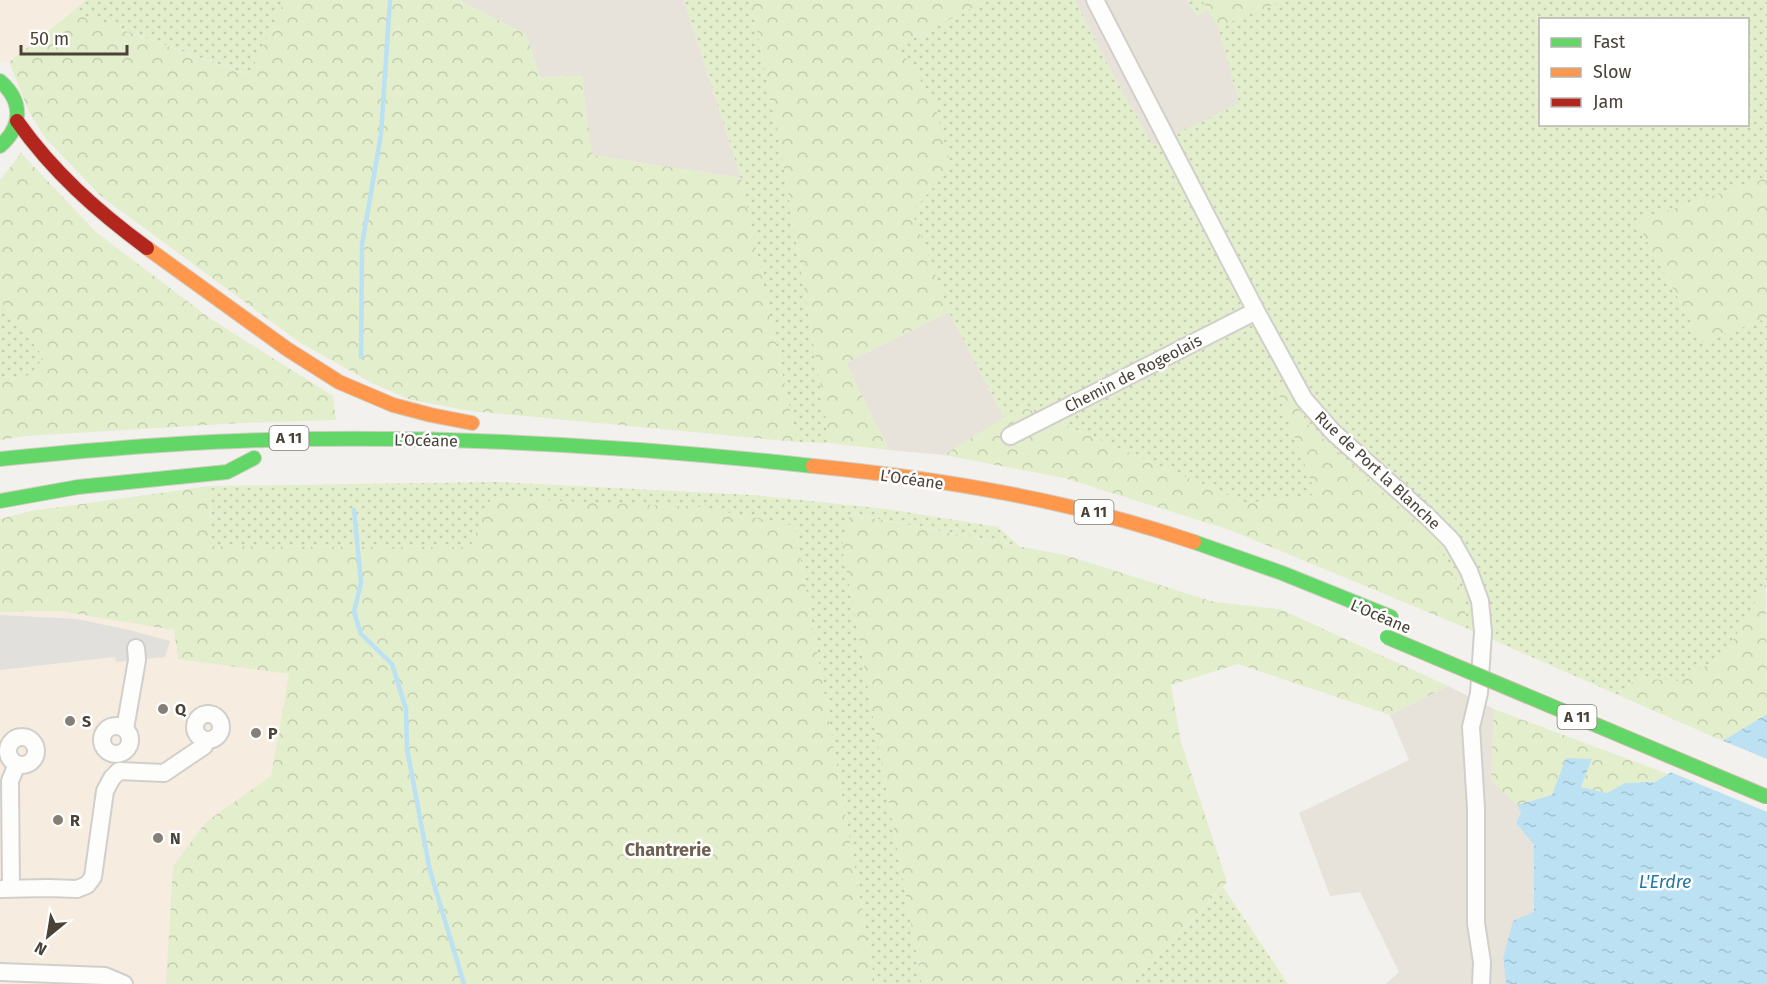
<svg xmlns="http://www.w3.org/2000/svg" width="1767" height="984" viewBox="0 0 1767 984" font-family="'Fira Sans',sans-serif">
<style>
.residential{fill:#e7e2da}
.commercial{fill:#f6ece0}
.grass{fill:url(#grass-dots);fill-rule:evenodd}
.forest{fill:url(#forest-crowns)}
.parking{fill:#e2e0dc}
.water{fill:url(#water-ripples)}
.pier{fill:#f3f1ed}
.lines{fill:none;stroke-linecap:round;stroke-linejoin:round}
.stream{stroke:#bce1f3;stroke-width:4.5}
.street-casing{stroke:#d1cfca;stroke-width:20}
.fast-casing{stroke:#d3cec3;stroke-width:16}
.slow-casing{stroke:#d3cec3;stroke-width:16}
.jam-casing{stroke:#d3cec3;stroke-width:16}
.street{stroke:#fdfdfc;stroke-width:16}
.fast{stroke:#63d668;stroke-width:14}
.slow{stroke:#ff974d;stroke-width:14}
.jam{stroke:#b3261e;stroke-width:14}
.fast-bridge-casing{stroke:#ccbca7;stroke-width:16;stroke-linecap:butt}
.fast-bridge{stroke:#63d668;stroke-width:14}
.poi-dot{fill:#867f77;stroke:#fff;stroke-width:2}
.labels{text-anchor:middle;stroke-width:5;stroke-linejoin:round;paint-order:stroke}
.shield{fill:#fff;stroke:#817b73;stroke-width:1.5}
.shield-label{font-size:15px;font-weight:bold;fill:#4b4237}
.street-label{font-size:16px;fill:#4b4237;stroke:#fff}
.poi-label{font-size:16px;font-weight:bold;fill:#4b4237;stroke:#fff;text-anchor:start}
.neighbourhood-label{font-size:18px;font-weight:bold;fill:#6f5f4e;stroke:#fff}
.water-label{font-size:18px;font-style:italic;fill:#2478a6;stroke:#fff}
</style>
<defs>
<pattern id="grass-dots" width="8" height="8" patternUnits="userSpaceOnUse" patternTransform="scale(1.5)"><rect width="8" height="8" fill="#e3eecc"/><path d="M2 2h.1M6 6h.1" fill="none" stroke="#c4cdb0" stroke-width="1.8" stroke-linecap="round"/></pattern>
<pattern id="forest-crowns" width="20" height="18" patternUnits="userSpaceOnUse" patternTransform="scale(1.5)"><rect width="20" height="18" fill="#e3eecc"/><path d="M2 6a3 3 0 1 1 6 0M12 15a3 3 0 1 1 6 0" fill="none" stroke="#c4cdb0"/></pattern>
<pattern id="water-ripples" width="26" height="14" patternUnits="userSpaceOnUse" patternTransform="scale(1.5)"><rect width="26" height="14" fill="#bce1f3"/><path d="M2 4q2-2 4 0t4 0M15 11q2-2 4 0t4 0" fill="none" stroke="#a3c2d1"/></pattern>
</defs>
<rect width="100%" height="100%" fill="#f3f1ed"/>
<!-- residential -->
<path class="residential" d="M459 0H684L741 178 591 155 582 76 540 77 526 34Z
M1075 0H1202L1218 27 1240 103 1153 146 1111 71Z
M949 312 1004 418 944 455 889 450 846 363Z
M1448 686 1494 709 1491 780 1517 805 1521 813 1516 823 1534 845V913L1503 958 1506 984H1386L1399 972 1360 892 1330 896 1299 813 1409 760 1390 715Z"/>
<!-- commercial -->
<path class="commercial" d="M0 0H85L9 62H0Z
M60 611 174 630 178 659 290 674 271 776 206 822 173 866 166 984H0V612Z"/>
<!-- grass -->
<path class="grass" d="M85 0H285L250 75 72 12Z
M684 0H751L782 156 830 443 797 442 741 178Z
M987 0H1075L1111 71 1153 145 1239 103 1218 27 1207 10 1196 16 1187 0H1767V178L1636 221 1702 342 1767 318V583L1724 656 1678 681 1634 678 1625 698 1466 628 1465 601 1414 520 1309 426 1286 388 1278 392 1317 495 1246 503 1021 406 1004 418 949 312 911 212 898 46ZM1540 20H1748V124H1540Z
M0 301 43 356 34 374 0 382Z
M496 482 753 495 887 509 998 527 1019 546 851 514 842 546 922 984H875L795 526 470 547 211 546 210 486Z
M1223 887 1288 984H1132Z"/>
<!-- forest -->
<path class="forest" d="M285 0H459L526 34 540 77 582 76 592 155 741 178 797 442 470 411 408 399 370 382 299 342 102 197 46 139 29 112 9 62 72 12 249 75Z
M751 0H987L898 46 934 101 951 167 912 212 949 312 846 363 889 450 830 443 782 156Z
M1202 0H1285L1218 27Z
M21 153 96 232 211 319 333 396 336 420 241 423 26 436 0 440V382L34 374 43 356 0 301V180Z
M1767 178V318L1702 342 1636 221Z
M1286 387 1309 426 1414 520 1448 561 1465 601 1466 628 1230 530 1064 478 944 455 1021 406 1246 503 1316 495 1278 392Z
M210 486 211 546 470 547 491 498 701 507 795 526 875 984H166L173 866 206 822 271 776 289 674 178 659 174 630 60 611 0 612V519L31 511Z
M850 514 1065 555 1214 602 1280 609 1448 686 1390 715 1238 664 1171 685 1181 742 1227 882 1132 984H922L842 546Z
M1766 583 1767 714 1723 741 1625 698 1634 678 1678 681 1724 656Z
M1494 709 1668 774 1655 782 1625 783 1607 793 1581 787 1592 760 1552 795 1517 805 1491 780Z"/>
<!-- parking -->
<path class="parking" d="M0 615 77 619 129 630 170 641 165 657 116 662 115 657 0 670Z"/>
<!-- water -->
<path class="water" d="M1767 714V984H1506L1503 958 1513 921 1534 912V845L1516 823 1521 813 1517 805 1552 795 1566 758 1592 759 1581 787 1607 793 1625 783 1655 782Z"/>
<!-- pier -->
<path class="pier" d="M1719 739 1767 759V812L1668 771Z"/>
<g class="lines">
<!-- stream -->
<path class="stream" d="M361 357 362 245 381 134 390 0
M354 510 361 583 354 612 361 634 392 664 406 709 407 749 430 871 464 984"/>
<!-- street casing -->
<g class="street-casing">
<path id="street" d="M1095 0 1256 311 1304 399 1333 432 1428 517 1452 541 1469 571 1480 601 1483 632 1479 693 1471 727 1476 808V923L1482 962 1481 984
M1010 436 1256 311
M195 727a13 13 0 1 1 26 0a13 13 0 1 1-26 0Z
M102 740a14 14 0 1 1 28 0a14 14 0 1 1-28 0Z
M125 729 137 660 136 648
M8 751a14 14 0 1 1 28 0a14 14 0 1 1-28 0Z
M11 887 10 781 17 764
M0 889 48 888 77 889 87 885 93 877 105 791 112 778 119 771 164 773 204 746 206 741
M0 972 105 976 124 984"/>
</g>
<!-- fast casing -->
<g class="fast-casing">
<path id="fast" d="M0 81C23 101 23 126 0 146
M0 459C89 450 177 442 266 440 448 435 632 446 813 466
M0 501 78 487 227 472 254 458
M1194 542 1282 573 1391 617"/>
</g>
<!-- slow casing -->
<g class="slow-casing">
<path id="slow" d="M147 248 287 349 339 382 393 405 431 415 472 423
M813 466C943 479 1070 500 1194 542"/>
</g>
<!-- jam casing -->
<g class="jam-casing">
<path id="jam" d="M17 121C53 172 97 211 147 248"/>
</g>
<!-- street -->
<use href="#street" class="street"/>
<!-- fast -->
<use href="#fast" class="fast"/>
<!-- slow -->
<use href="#slow" class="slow"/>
<!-- jam -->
<use href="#jam" class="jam"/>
<!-- fast-bridge casing -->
<g class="fast-bridge-casing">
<path id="fast-bridge" d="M1387 637 1767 797"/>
</g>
<!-- fast-bridge -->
<use href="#fast-bridge" class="fast-bridge"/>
</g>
<!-- markers -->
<g class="poi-dot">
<circle cx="163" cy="709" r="6"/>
<circle cx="70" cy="721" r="6"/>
<circle cx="256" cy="733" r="6"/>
<circle cx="58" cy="820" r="6"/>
<circle cx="158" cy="838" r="6"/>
</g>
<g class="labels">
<!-- shield labels -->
<g class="shield">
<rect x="269.5" y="426" width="39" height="24" rx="4.5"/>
<rect x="1074.5" y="500" width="39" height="24" rx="4.5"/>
<rect x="1557.5" y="705" width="39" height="24" rx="4.5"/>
</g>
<g class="shield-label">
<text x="289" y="443">A 11</text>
<text x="1094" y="517">A 11</text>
<text x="1577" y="722">A 11</text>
</g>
<!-- street labels -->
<g class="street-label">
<text transform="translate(1133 373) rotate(-27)" y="6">Chemin de Rogeolais</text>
<text transform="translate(426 440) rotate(1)" y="6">L’Océane</text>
<text transform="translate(1378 470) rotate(43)" y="6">Rue de Port la Blanche</text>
<text transform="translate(912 479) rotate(8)" y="6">L’Océane</text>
<text transform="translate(1381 616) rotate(23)" y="6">L’Océane</text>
</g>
<!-- poi labels -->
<g class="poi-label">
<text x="175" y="715">Q</text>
<text x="82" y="727">S</text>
<text x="268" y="739">P</text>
<text x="70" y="826">R</text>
<text x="170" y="844">N</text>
</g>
<!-- neighbourhood labels -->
<g class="neighbourhood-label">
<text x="668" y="856">Chantrerie</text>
</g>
<!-- water labels -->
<g class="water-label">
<text x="1665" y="888">L'Erdre</text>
</g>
</g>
<!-- legend -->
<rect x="1539" y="18" width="210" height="108" fill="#ffffff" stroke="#b7b3af" stroke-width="1.5"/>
<rect x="1551" y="38" width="30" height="9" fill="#63d668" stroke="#b7b3af" stroke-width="1.5"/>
<text x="1593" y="48" font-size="18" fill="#4b4237">Fast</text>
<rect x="1551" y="68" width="30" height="9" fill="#ff974d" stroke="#b7b3af" stroke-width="1.5"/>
<text x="1593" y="78" font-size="18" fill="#4b4237">Slow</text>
<rect x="1551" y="98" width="30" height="9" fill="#b3261e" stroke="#b7b3af" stroke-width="1.5"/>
<text x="1593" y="108" font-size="18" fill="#4b4237">Jam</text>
<!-- north arrow -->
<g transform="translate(48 936) rotate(210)" stroke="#ffffff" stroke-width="4.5" paint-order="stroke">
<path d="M0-4.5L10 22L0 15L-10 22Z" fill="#4b4237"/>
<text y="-9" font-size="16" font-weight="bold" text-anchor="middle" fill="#4b4237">N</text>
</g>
<!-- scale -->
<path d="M21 45v9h106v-9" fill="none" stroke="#4b4237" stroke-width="3"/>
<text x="30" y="45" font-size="18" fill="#4b4237" stroke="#ffffff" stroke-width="4.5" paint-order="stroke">50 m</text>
</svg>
